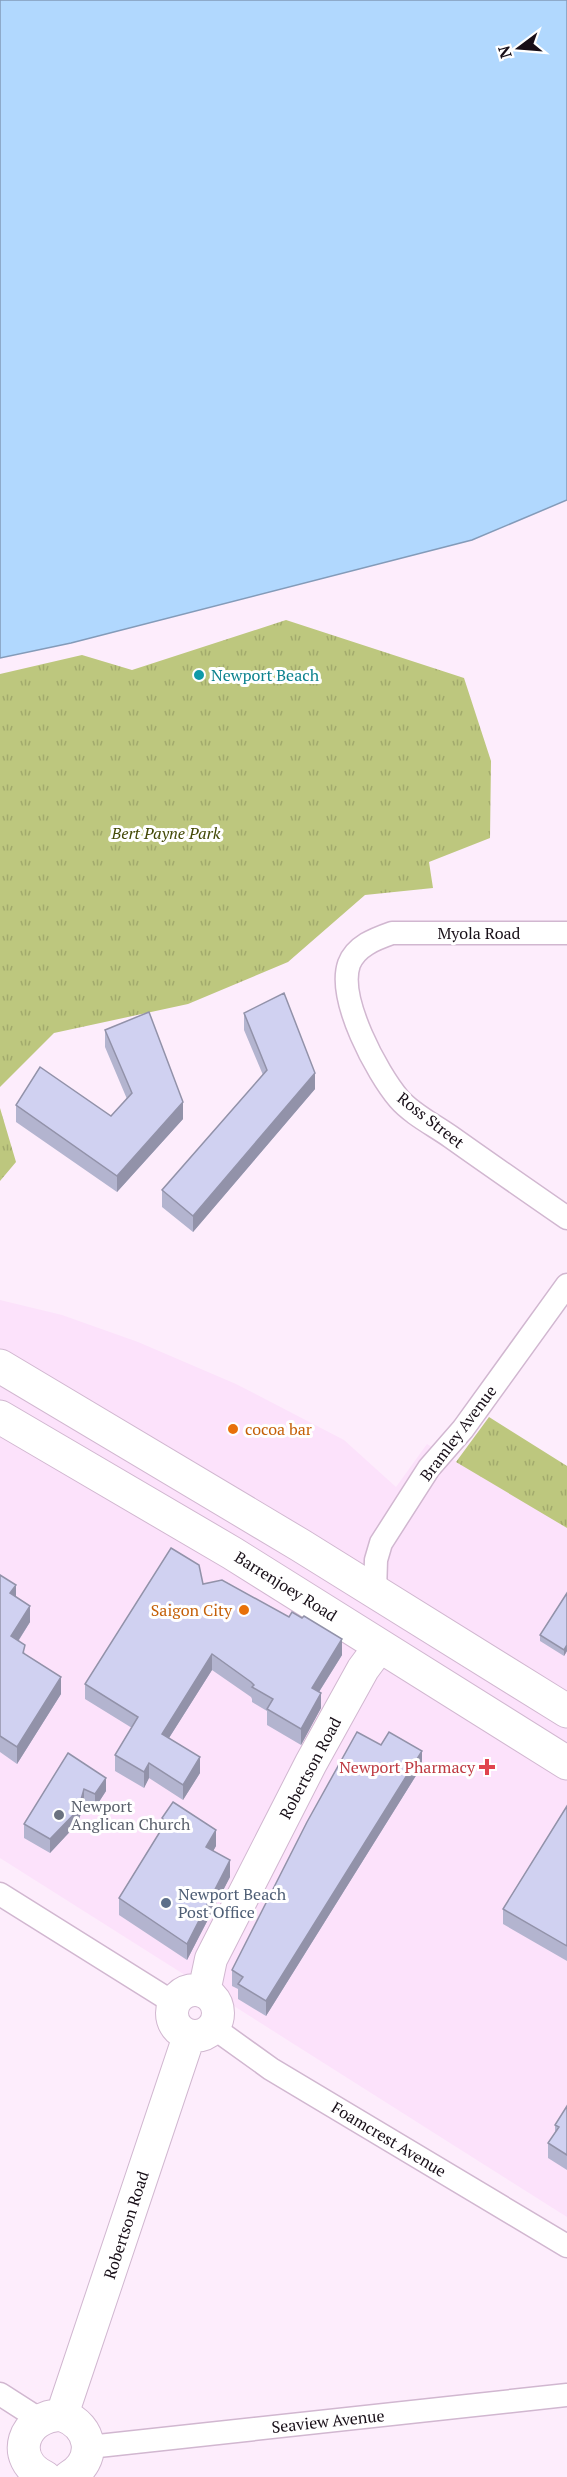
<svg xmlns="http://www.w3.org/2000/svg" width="567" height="2477" viewBox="0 0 567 2477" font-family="'PT Serif',serif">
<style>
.built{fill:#fce2fb}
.grass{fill:url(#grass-tufts)}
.water{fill:#b1d8fe;stroke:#839bb9;stroke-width:1.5}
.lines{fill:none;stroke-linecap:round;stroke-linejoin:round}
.street-casing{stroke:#d1b7d0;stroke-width:25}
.secondary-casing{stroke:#d1b7d0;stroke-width:34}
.primary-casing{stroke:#d1b7d0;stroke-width:35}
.street{stroke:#fff;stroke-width:22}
.secondary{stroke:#fff;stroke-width:32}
.primary{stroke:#fff;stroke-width:33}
.wall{fill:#b3b4cf}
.shaded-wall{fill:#9292a9}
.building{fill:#d0d1f1;stroke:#9292a9;stroke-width:1.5}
.culture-dot{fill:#0f9aa8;stroke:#fff;stroke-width:2}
.food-dot{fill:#e8710a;stroke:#fff;stroke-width:2}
.health-dot{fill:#e0444e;stroke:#fff;stroke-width:2}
.worship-dot{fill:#6b7280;stroke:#fff;stroke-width:2}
.service-dot{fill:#5c6f8a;stroke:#fff;stroke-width:2}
.labels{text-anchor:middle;stroke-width:6;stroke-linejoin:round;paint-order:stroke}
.culture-label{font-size:16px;fill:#0d838f;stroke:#fff;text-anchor:start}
.park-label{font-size:16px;font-style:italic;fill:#434906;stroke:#fff}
.street-label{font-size:16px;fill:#170e17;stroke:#fff}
.food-label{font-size:16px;fill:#c56008;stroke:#fff;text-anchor:start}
.health-label{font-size:16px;fill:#be3a42;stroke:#fff;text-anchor:end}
.worship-label{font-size:16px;fill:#5b616d;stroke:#fff;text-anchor:start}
.service-label{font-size:16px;fill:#4e5e75;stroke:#fff;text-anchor:start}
</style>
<defs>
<pattern id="grass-tufts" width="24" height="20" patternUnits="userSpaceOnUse" patternTransform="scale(1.5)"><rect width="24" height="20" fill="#bdc77e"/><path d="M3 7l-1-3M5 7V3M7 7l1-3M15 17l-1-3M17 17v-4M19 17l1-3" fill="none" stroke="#a2aa6c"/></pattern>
</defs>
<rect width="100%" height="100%" fill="#fdedfc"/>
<!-- built -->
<path class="built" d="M0 1300 62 1315 138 1342 236 1384 344 1440 396 1487 427 1444 567 1528V2217L0 1858Z"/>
<!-- grass -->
<path class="grass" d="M286 620 464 678 491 761 490 838 429 862 433 888 365 895 288 962 188 1004 54 1033 0 1087V674L82 655 132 670Z
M0 1108 16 1162 0 1181Z
M489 1417 567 1466V1528L456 1462Z"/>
<!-- water -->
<path class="water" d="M0 0H567V500L472 540 71 643 0 658Z"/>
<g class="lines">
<!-- street casing -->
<g class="street-casing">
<path id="street" d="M567 933H392C375 939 356 946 349 964 337 999 377 1073 399 1099 412 1114 434 1125 451 1137 489 1164 528 1191 567 1218
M375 1592 376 1560 381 1543 429 1468 463 1429 567 1285
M0 1894 174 2003
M214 2028 271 2069 567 2246
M0 2394 39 2419
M89 2447 567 2395"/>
</g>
<!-- secondary casing -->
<g class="secondary-casing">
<path id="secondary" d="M172 2013a23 23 0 1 1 46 0a23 23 0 1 1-46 0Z
M204 1992 211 1959 311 1763 363 1669 380 1646
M62 2415 189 2036
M45 2477C8 2459 23 2415 62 2415 93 2427 97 2460 69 2477"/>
</g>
<!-- primary casing -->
<g class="primary-casing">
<path id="primary" d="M0 1366 300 1545 567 1711
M0 1417 232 1553 567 1763"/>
</g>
<!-- street -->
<use href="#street" class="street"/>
<!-- secondary -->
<use href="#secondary" class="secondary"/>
<!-- primary -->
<use href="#primary" class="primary"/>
</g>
<!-- wall -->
<path class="wall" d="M244 1013 315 1089 193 1232 162 1207V1190L263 1075 244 1030Z
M105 1030 183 1119 117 1192 16 1122V1105L111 1116 127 1099 105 1047Z
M0 1575 16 1597 30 1622 19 1640 25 1654 61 1694 17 1764 0 1752Z
M203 1584 342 1655 319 1692 321 1708 301 1745 267 1725V1711L252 1702V1699L251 1697 212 1670 169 1738 200 1773 183 1800 149 1778 144 1788 115 1771V1755L132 1728 85 1699V1684Z
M567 1593V1651L564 1656 540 1641V1635Z
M381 1745 422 1766 266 2016 238 1999V1989L232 1986V1970Z
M68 1753 106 1791 95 1808 84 1803 78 1823 50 1853 24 1838V1824Z
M567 1806V1961L503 1924V1909Z
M162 1818 216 1846 213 1851 230 1877 187 1960 119 1915V1898L162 1828Z
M567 2106V2170L548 2158V2143L555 2133V2125Z"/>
<!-- shaded-wall -->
<path class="shaded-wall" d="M315 1073V1089L193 1232V1216Z
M183 1102V1119L117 1192V1176Z
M16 1585V1602L10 1593Z
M30 1606V1622L11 1652V1636Z
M342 1639V1655L312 1703V1688Z
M567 1645V1651L564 1656V1650Z
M212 1654V1670L162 1749V1734Z
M61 1677V1694L17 1764V1747Z
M321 1693V1708L301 1745V1729Z
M422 1751V1766L266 2016V2001Z
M200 1757V1773L183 1800V1785Z
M149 1763V1778L144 1788V1772Z
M106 1778V1791L95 1808V1794Z
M84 1789V1803L78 1823 50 1853V1839Z
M216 1830V1846L206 1864V1847Z
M230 1860V1877L187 1960V1944Z"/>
<!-- building -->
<path class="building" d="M284 993 315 1073 193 1216 162 1190 267 1070 244 1013Z
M149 1012 183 1102 117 1176 16 1105 40 1067 111 1116 132 1093 105 1030Z
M171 1548 199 1565 203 1584 222 1580 289 1617 292 1612 302 1618 304 1616 342 1639 312 1688 321 1693 301 1729 267 1709 273 1699 252 1687 254 1685 251 1682 212 1654 162 1734 200 1757 183 1785 149 1763 144 1772 115 1755 138 1717 85 1684Z
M0 1575 16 1585 10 1593 30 1606 11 1636 25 1645 23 1653 61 1677 17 1747 0 1736Z
M567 1593V1645L564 1650 540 1635Z
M357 1732 381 1745 389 1732 422 1751 266 2001 238 1984 243 1977 232 1970 307 1822Z
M68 1753 106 1778 95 1794 84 1789 78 1810 50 1839 24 1824Z
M173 1802 216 1830 206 1847 230 1860 187 1944 119 1898 166 1822 162 1818Z
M567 1806V1946L503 1909Z
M567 2106V2155L548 2143 559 2127 555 2125Z"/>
<!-- markers -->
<circle class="culture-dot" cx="199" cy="675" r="6"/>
<g class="food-dot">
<circle cx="233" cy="1429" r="6"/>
<circle cx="244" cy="1610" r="6"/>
</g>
<path class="health-dot" d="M484 1758h6v6h6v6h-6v6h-6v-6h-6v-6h6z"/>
<circle class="worship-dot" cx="59" cy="1815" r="6"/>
<circle class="service-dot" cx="166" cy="1903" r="6"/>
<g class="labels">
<!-- culture labels -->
<g class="culture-label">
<text x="211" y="681">Newport Beach</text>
</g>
<!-- park labels -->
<g class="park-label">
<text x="166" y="839">Bert Payne Park</text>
</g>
<!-- street labels -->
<g class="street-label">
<text x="479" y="939">Myola Road</text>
<text transform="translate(431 1120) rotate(38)" y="6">Ross Street</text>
<text transform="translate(458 1433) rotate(-53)" y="6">Bramley Avenue</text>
<text transform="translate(286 1586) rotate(32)" y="6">Barrenjoey Road</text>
<text transform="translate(310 1768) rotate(-62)" y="6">Robertson Road</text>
<text transform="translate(389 2139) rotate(31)" y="6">Foamcrest Avenue</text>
<text transform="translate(126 2225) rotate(-72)" y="6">Robertson Road</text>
<text transform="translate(328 2421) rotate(-6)" y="6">Seaview Avenue</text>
</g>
<!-- food labels -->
<g class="food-label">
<text x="245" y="1435">cocoa bar</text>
<text x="232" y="1616" text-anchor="end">Saigon City</text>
</g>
<!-- health labels -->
<g class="health-label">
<text x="475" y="1773">Newport Pharmacy</text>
</g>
<!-- worship labels -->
<g class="worship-label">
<text x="71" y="1812">Newport<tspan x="71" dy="18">Anglican Church</tspan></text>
</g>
<!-- service labels -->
<g class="service-label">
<text x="178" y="1900">Newport Beach<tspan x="178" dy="18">Post Office</tspan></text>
</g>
</g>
<!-- north arrow -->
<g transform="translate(519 48) rotate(254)" stroke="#ffffff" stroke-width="4.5" paint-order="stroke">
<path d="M0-4.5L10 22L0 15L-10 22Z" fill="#170e17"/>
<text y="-9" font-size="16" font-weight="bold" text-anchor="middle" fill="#170e17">N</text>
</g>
</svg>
